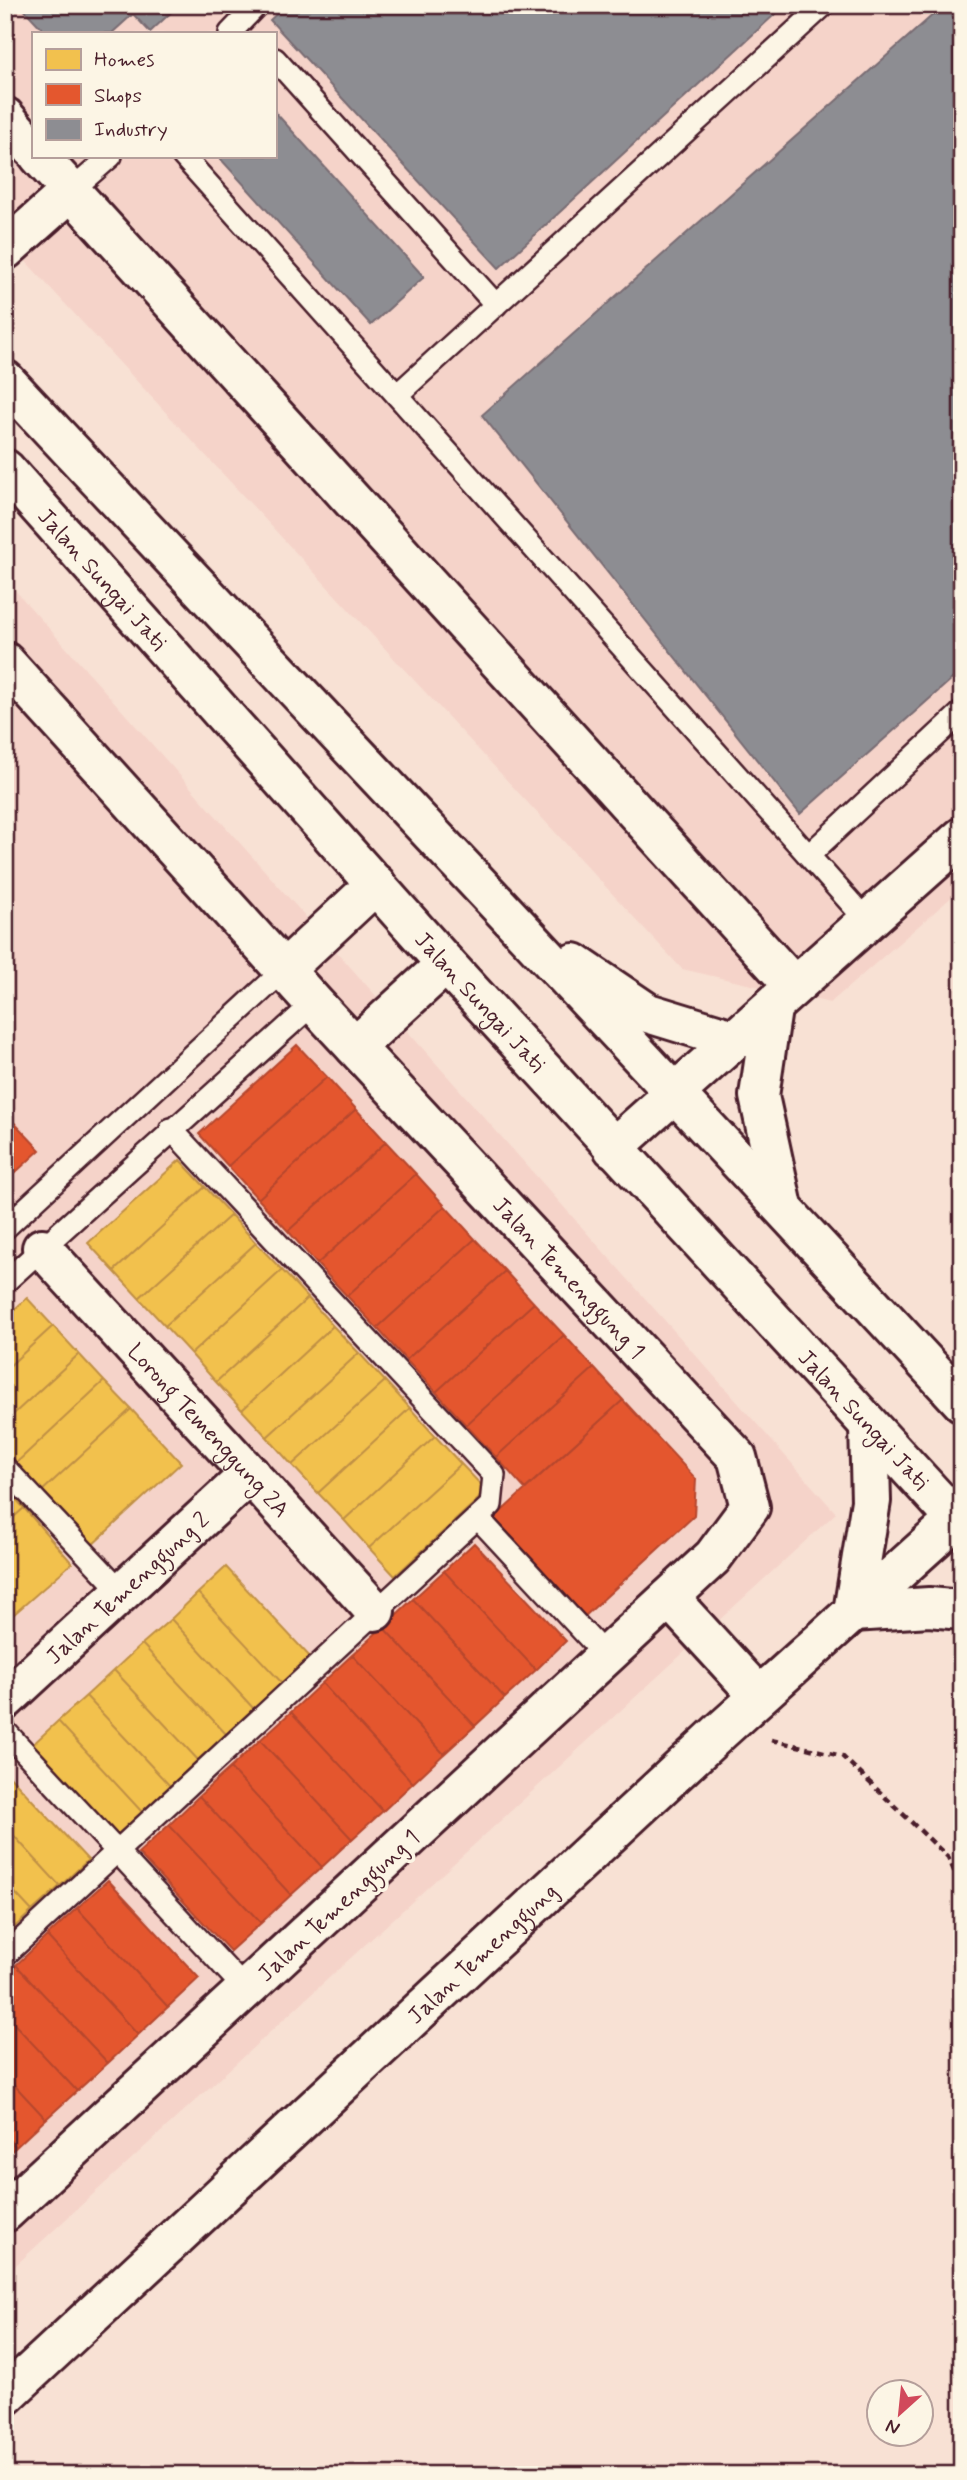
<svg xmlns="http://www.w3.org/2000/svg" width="967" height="2480" viewBox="0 0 967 2480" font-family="Mynerve,sans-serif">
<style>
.built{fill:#f5d3c9;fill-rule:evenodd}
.homes{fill:#f2c14e;stroke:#c09044;stroke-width:2}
.shops{fill:#e4572e;stroke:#b6462d;stroke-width:2}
.industry{fill:#8d8d92;stroke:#796c73;stroke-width:2}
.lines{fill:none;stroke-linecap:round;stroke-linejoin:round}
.lane-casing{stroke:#4a1f2b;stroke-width:26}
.street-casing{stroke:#4a1f2b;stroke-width:44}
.secondary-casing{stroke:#4a1f2b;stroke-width:44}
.path{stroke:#4a1f2b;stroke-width:4.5;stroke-dasharray:7 5;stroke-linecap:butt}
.lane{stroke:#fcf5e5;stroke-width:21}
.street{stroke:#fcf5e5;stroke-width:38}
.secondary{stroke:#fcf5e5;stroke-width:38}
.labels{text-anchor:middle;stroke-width:7;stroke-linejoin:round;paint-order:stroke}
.street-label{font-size:23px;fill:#4a1f2b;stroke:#fcf5e5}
</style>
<rect width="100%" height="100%" fill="#f8e1d4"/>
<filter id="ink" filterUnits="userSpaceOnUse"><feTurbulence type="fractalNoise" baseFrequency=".0143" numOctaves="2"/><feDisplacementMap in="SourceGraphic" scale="14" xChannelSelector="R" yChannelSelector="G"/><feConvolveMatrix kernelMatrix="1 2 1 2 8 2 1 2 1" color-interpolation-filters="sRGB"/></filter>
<g filter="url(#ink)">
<!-- built -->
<path class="built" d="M5 5H962V888L830 1003 682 969 5 239ZM33 33H275V156H33Z
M5 579 836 1513 5 2275Z"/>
<!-- homes -->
<path class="homes" d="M180 1160 205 1187 114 1271 88 1243Z
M205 1187 231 1215 139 1298 114 1271Z
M231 1215 256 1243 165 1326 139 1298Z
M256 1243 282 1270 191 1354 165 1326Z
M282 1270 308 1298 216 1382 191 1354Z
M27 1298 53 1326 5 1370V1318Z
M308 1298 333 1326 242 1410 216 1382Z
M53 1326 79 1354 5 1422V1370Z
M333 1326 359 1353 267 1437 242 1410Z
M359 1353 385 1381 292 1465 267 1437Z
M79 1354 104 1381 15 1464 5 1454V1422Z
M104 1381 131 1409 41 1492 15 1464Z
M385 1381 410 1408 318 1493 292 1465Z
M410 1408 435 1436 344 1520 318 1493Z
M131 1409 181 1463 91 1546 41 1492Z
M435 1436 461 1464 369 1548 344 1520Z
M461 1464 487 1491 395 1576 369 1548Z
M5 1487 24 1508 5 1525Z
M24 1508 72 1563 5 1622V1525Z
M226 1567 311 1658 283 1684 198 1593Z
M198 1593 283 1684 254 1709 171 1619Z
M171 1619 254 1709 227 1735 142 1644Z
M142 1644 227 1735 199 1761 114 1670Z
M114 1670 199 1761 170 1786 86 1696Z
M86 1696 170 1786 142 1812 58 1721Z
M58 1721 142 1812 115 1838 30 1747Z
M5 1771 88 1860 60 1886 5 1826Z
M5 1826 60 1886 32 1911 5 1882Z
M5 1882 32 1911 5 1936Z"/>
<!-- shops -->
<path class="shops" d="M297 1045 327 1077 228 1166 199 1134Z
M327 1077 356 1109 258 1199 228 1166Z
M356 1109 386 1142 288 1231 258 1199Z
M5 1113 40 1150 5 1182Z
M386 1142 416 1174 317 1264 288 1231Z
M416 1174 445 1206 347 1296 317 1264Z
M445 1206 475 1239 377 1328 347 1296Z
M475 1239 505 1271 406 1360 377 1328Z
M505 1271 534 1303 436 1392 406 1360Z
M534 1303 564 1335 466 1425 436 1392Z
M564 1335 594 1368 496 1457 466 1425Z
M594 1368 623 1400 525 1489 496 1457Z
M623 1400 696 1479 694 1516 585 1616 494 1518Z
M474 1543 566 1641 536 1670 444 1571Z
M444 1571 536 1670 505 1698 413 1599Z
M413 1599 505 1698 475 1726 383 1627Z
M383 1627 475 1726 444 1754 352 1655Z
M352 1655 444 1754 413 1783 322 1683Z
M322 1683 413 1783 383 1811 291 1712Z
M291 1712 383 1811 352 1839 260 1740Z
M260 1740 352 1839 322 1867 230 1768Z
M230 1768 322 1867 291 1895 199 1796Z
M199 1796 291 1895 261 1923 169 1825Z
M169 1825 261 1923 230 1951 138 1853Z
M108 1880 199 1978 168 2007 77 1908Z
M77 1908 168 2007 138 2035 47 1936Z
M47 1936 138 2035 108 2063 16 1965Z
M16 1965 108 2063 77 2091 5 2014V1975Z
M5 2014 77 2091 46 2119 5 2075Z
M5 2075 46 2119 16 2147 5 2136Z
M5 2136 16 2147 5 2157Z"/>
<!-- industry -->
<path class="industry" d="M20 5H179L150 32 133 14 112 33H46Z
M286 5H785L499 268 270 20Z
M944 5H962V670L800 814 482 415Z
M275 112 424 277 371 325 218 156H275Z"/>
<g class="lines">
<!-- lane casing -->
<g class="lane-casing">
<path id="lane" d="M230 33 257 5
M275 59 496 305
M183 156 867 921
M71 191 111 156
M397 395 824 5
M809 855 962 712
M5 1228 284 970
M5 1282 314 1003
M5 1468 122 1592
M478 1518 606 1656
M5 1731 246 1990
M5 1955 491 1505 494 1475 171 1129"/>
</g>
<!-- street casing -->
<g class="street-casing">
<g id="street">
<path d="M5 117 33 149"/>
<path d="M39 156 794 986"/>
<path d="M5 250 71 191"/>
<path id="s1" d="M5 662 314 1003 737 1457 750 1507 713 1557 5 2212"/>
<path d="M284 970 376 884"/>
<path d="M355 1047 446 964"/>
<path d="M613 1148 962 837"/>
<path id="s2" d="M42 1248 375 1611"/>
<path d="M669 1598 759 1696"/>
<path id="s3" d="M5 1700 250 1474"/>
<path id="s4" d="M5 2396 722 1730 962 1514"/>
</g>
</g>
<!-- secondary casing -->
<g class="secondary-casing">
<g id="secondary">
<path d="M5 380C324 721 646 1059 962 1402"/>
<path id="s5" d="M5 469 446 964 962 1526"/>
<path d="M574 963 648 1013 733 1039"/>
<path d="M772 1009 759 1096 783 1207"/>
<path d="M869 1426 871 1501 853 1612 929 1607 962 1610"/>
</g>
</g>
<!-- path -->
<path class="path" d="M771 1740 842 1756 948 1857 962 1889
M962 2126 959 2146 962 2162"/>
<!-- lane -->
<use href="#lane" class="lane"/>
<!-- street -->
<use href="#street" class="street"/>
<!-- secondary -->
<use href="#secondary" class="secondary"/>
</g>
</g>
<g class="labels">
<!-- street labels -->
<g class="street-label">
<text dy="8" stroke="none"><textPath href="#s5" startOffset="147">Jalan Sungai Jati</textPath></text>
<text dy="8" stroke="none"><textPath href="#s5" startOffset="714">Jalan Sungai Jati</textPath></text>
<text dy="8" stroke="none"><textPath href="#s1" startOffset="835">Jalan Temenggung 1</textPath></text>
<text dy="8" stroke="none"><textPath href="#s5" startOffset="1281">Jalan Sungai Jati</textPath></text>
<text dy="8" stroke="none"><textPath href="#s2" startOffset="247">Lorong Temenggung 2A</textPath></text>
<text dy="8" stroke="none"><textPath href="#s3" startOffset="166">Jalan Temenggung 2</textPath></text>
<text transform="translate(338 1905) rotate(-43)" y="8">Jalan Temenggung 1</text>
<text dy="8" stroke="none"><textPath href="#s4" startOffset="651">Jalan Temenggung</textPath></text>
</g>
</g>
<!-- margin -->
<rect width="967" height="2480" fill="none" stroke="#fcf5e5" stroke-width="28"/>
<rect x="14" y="14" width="939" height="2452" fill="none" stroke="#4a1f2b" stroke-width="2.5" filter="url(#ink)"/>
<!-- legend -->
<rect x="32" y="32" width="245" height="126" fill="#fcf5e5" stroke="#b59f9b" stroke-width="2"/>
<rect x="46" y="49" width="35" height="21" fill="#f2c14e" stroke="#b59f9b" stroke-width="2"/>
<text x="94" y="66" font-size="21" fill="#4a1f2b">Homes</text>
<rect x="46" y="84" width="35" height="21" fill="#e4572e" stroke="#b59f9b" stroke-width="2"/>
<text x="94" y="102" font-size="21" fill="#4a1f2b">Shops</text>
<rect x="46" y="119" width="35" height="21" fill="#8d8d92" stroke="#b59f9b" stroke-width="2"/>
<text x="94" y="136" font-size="21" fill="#4a1f2b">Industry</text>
<!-- north arrow -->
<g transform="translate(900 2413) rotate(207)"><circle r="33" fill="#fcf5e5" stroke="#b59f9b" stroke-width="2"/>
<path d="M0-5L12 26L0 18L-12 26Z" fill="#d1495b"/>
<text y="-10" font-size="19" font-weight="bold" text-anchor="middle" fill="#4a1f2b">N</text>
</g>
</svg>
